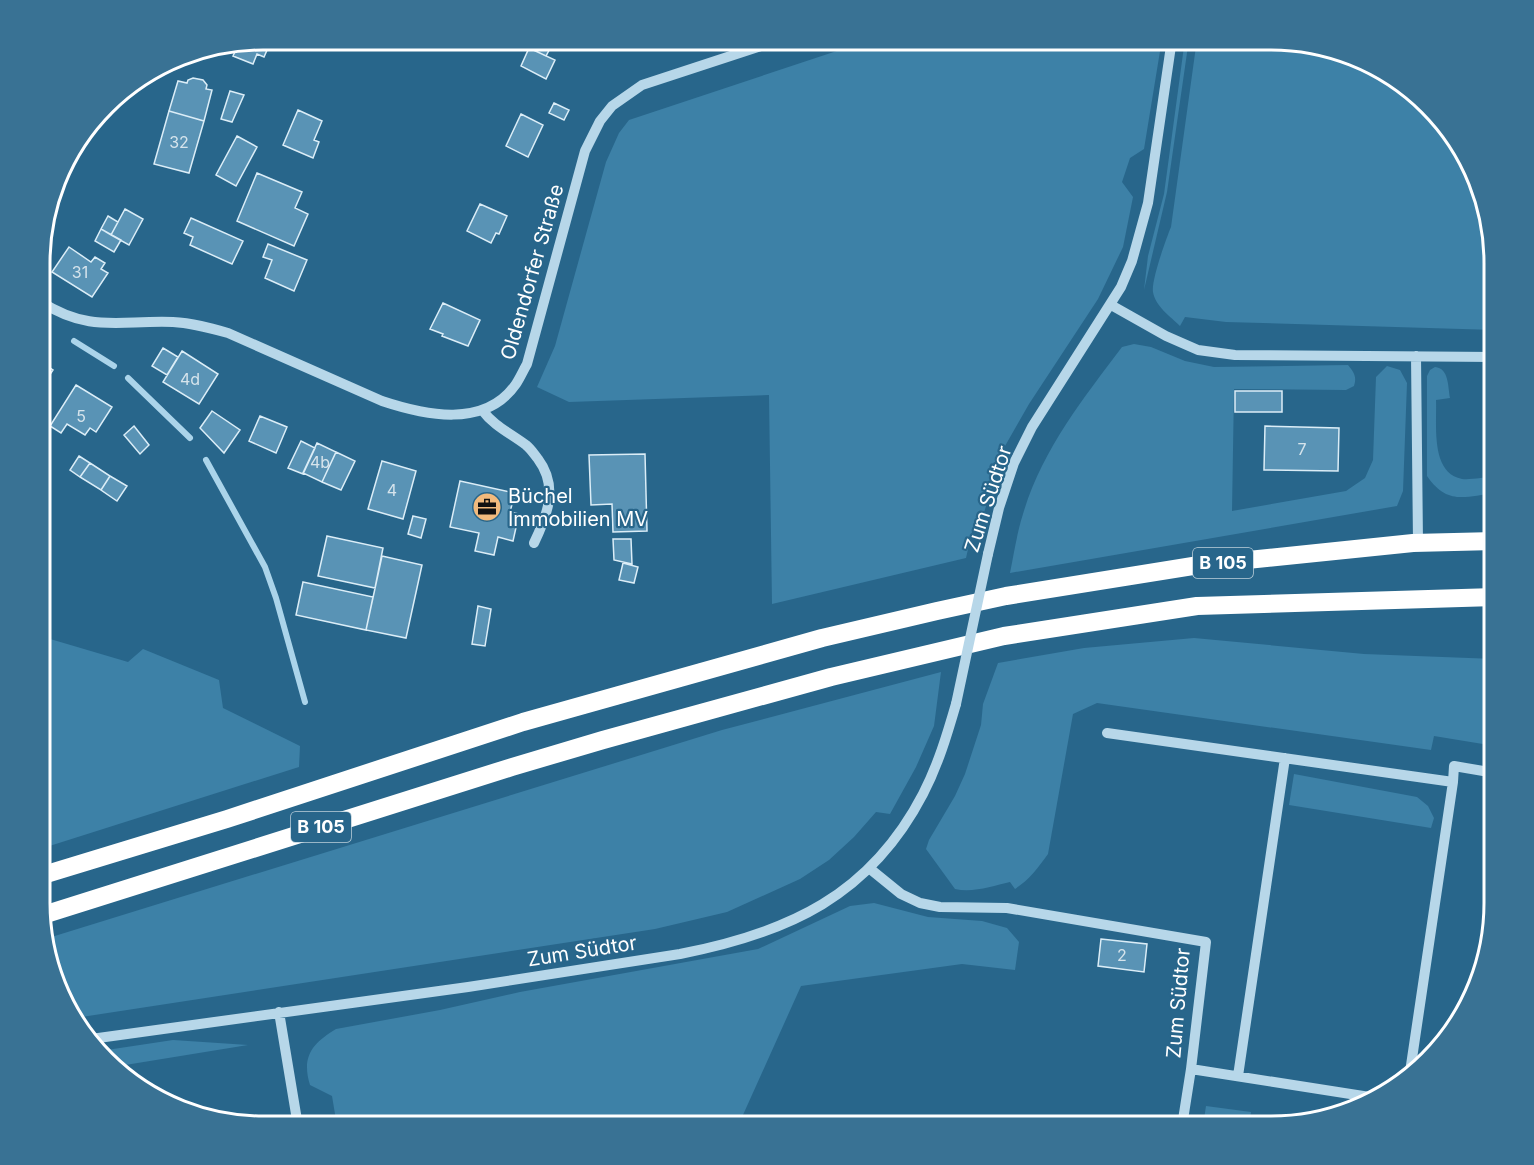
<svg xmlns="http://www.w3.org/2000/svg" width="1534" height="1165" viewBox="0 0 1534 1165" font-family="Inter,sans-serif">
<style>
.green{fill:#3d81a7}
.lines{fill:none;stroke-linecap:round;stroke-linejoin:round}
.stream{stroke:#abd4ea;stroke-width:6}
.building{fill:#5993b5;stroke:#dbedf7;stroke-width:1.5}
.minor{stroke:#b7d7e9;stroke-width:10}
.highway{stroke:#fff;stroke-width:18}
.minor-bridge{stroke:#b7d7e9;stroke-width:10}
.labels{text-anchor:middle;stroke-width:4.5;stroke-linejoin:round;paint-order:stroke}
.number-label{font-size:16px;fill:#d6e4ec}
.shield{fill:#28668b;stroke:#bed1dc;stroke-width:1.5}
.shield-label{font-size:18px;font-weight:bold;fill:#fff}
.street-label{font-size:20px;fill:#fff;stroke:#28668b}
.poi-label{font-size:20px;fill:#fff;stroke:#28668b;text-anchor:start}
.rim{fill:none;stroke:#fff;stroke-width:3}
</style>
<rect width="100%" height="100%" fill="#28668b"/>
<!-- green -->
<path class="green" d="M873 39H1162L1144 149 1130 158 1122 182 1133 197 1123 247 1098 299 1029 404 1005 446 981 522 974 523 966 558 772 604 769 395 569 402 537 387 555 346 606 162 619 133 629 120Z
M1185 39H1189L1167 192 1144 290 1148 256 1164 194Z
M1197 39H1286L1357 56 1419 94 1472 164 1495 262V330L1226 322 1185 317 1180 326C1171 317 1155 306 1153 292 1151 281 1166 239 1171 227Z
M1134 344 1151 347 1185 361 1214 367 1348 365C1354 372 1357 377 1354 386L1346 390 1234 389 1232 511 1346 491 1365 478 1373 460 1376 377 1387 366 1400 370 1407 383 1403 491 1397 506 1010 573C1014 553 1017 533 1023 514 1042 450 1083 399 1122 347Z
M1435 367C1449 368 1448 387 1450 398L1436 400C1437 425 1430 473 1462 479 1471 480 1485 477 1495 476V493C1464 497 1447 505 1427 476V376L1430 370Z
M40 636 128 662 143 649 219 680 223 708 300 746 299 767 40 849Z
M1194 638 1364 654 1495 659V746L1434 736 1431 750 1097 703 1073 714 1048 854C1038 868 1029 880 1015 889L1010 882C993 886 973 893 955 889L926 849 929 840 955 796 965 774 981 725 983 704 998 663 1084 648Z
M941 672 934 726 916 767 890 814 876 812 854 837 829 860 800 879 727 912 655 929 75 1018 62 1002 45 939 722 730Z
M1294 774 1417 797 1428 806 1434 818 1431 828 1289 805Z
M874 903 928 917 982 921 1007 928 1019 942 1015 970 962 964 801 986 738 1126H337L332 1096 310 1085C301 1056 313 1043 336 1029L440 1010 520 992 758 949 850 906Z
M173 1040 248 1045 113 1067 100 1051Z
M1206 1106 1251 1112 1249 1126H1203Z"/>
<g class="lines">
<!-- stream -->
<path class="stream" d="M41 320 45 322
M74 341 114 366
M128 378 190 438
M206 460 265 567 276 598 305 702"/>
</g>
<!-- building -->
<path class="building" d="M263 39 271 41 264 57 257 54 253 64 233 56 239 43Z
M523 39H555L546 56 521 44Z
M529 48 555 60 546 79 521 66Z
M193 78 203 80 207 85 206 89 212 90 204 121 169 111 178 81 187 83 188 80Z
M230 91 244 95 232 122 221 119Z
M554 103 569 110 564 120 549 113Z
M298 110 322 121 314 140 319 142 313 158 283 145Z
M169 111 204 121 189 173 154 164Z
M521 114 543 125 528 157 506 146Z
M237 136 257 147 236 186 216 175Z
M257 173 302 192 295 208 308 214 294 246 237 221Z
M480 204 507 216 499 234 496 233 491 243 467 231Z
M125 209 143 219 129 245 111 235Z
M108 216 118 222 111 235 101 229Z
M191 218 243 241 232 264 190 245 193 237 184 233Z
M101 229 121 240 114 252 95 241Z
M268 244 307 260 294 291 265 278 272 260 263 257Z
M69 247 91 262 95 257 105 263 101 269 108 273 92 297 52 272Z
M443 303 480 320 468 346 442 336 443 334 430 329Z
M163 348 178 357 167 375 152 366Z
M182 351 218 374 199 404 163 382Z
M41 362 53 370 41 388Z
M76 385 112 407 96 432 90 428 85 435 67 424 61 433 50 426Z
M1235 391H1282V412H1235Z
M212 411 240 430 224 453 200 428Z
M260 416 287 427 276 453 249 441Z
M134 426 149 445 140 454 124 435Z
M1265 426 1339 428 1338 471 1264 470Z
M301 441 315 448 303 474 288 468Z
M317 443 336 452 322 482 303 473Z
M336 452 355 461 341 490 322 482Z
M645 454 647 531 613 532 612 504 591 505 589 455Z
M79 456 90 463 80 477 70 470Z
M382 461 416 471 403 519 368 509Z
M90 463 110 476 101 490 80 477Z
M110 476 127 486 117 501 101 490Z
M460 481 515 493 510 512 519 514 513 541 498 537 494 555 475 551 479 533 450 527Z
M413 516 426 519 421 538 408 534Z
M327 536 383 548 375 588 318 576Z
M613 539H631L632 564 614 560Z
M382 556 422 565 406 638 366 630Z
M623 563 638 567 634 583 619 580Z
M303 582 373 597 366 630 296 615Z
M478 606 491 609 485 646 472 644Z
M1101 939 1147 944 1144 972 1098 966Z"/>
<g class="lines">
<!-- minor -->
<path class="minor" d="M41 302C90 333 119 320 173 322 192 323 210 328 228 333L382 401C424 415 485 429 516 384 520 378 523 371 527 364L585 151 600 121 612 106 642 85 782 39
M1111 305 1166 336 1198 350 1235 355 1495 357
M1416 356 1418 543
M482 410C494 426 510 433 526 445 531 449 534 454 538 459 559 487 547 516 534 543
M988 554 999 508 1014 463 1032 427 1121 287 1132 261 1148 203 1172 39
M1107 733 1453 782 1454 766 1495 773
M869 868 901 894 920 903 940 907 1007 908 1206 942 1191 1069 1182 1126
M279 1012 298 1126
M91 1039 468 987 680 954C788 933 870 896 923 794 938 765 947 735 956 704
M1191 1069 1376 1098
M1410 1072 1453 782
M1238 1076 1285 758"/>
<!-- highway -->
<path class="highway" d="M40 876 227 819 523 722 822 638 937 611 1006 596 1199 565 1413 543 1495 541
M40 916 512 767 603 740 831 677 1004 636 1197 606 1495 597"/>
<!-- minor-bridge -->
<path class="minor-bridge" d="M956 704 988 554"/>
</g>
<!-- icons -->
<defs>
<g id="office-disc" transform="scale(1.5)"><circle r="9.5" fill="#f1ba7d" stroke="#28668b"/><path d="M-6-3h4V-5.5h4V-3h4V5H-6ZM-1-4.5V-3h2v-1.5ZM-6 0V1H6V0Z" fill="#111"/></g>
</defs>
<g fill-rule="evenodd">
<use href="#office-disc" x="487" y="507"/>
</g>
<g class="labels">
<!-- number labels -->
<g class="number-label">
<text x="179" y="148">32</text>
<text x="80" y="278">31</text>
<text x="190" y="385">4d</text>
<text x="81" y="422">5</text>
<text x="1302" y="455">7</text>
<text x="320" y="468">4b</text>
<text x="392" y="496">4</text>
<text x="1122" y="961">2</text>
</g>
<!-- shield labels -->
<g class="shield">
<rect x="1193" y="548" width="60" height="30" rx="4.5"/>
<rect x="291" y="812" width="60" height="30" rx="4.5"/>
</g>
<g class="shield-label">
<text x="1223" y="569">B 105</text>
<text x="321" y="833">B 105</text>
</g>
<!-- street labels -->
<g class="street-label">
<text transform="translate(532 272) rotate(-74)" y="7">Oldendorfer Straße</text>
<text transform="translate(988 499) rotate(-72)" y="7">Zum Südtor</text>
<text transform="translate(582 951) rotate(-9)" y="7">Zum Südtor</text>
<text transform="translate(1178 1003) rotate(-85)" y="7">Zum Südtor</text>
</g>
<!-- poi labels -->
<g class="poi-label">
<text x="508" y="503">Büchel<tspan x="508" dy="23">Immobilien MV</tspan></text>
</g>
</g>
<!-- crop -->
<path d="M0 0H1534V1165H0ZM263 50H1271A213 213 0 0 1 1484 263V903A213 213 0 0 1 1271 1116H263A213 213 0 0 1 50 903V263A213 213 0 0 1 263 50Z" fill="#397294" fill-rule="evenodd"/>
<path class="rim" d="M263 50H1271A213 213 0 0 1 1484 263V903A213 213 0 0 1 1271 1116H263A213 213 0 0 1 50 903V263A213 213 0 0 1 263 50Z"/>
</svg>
